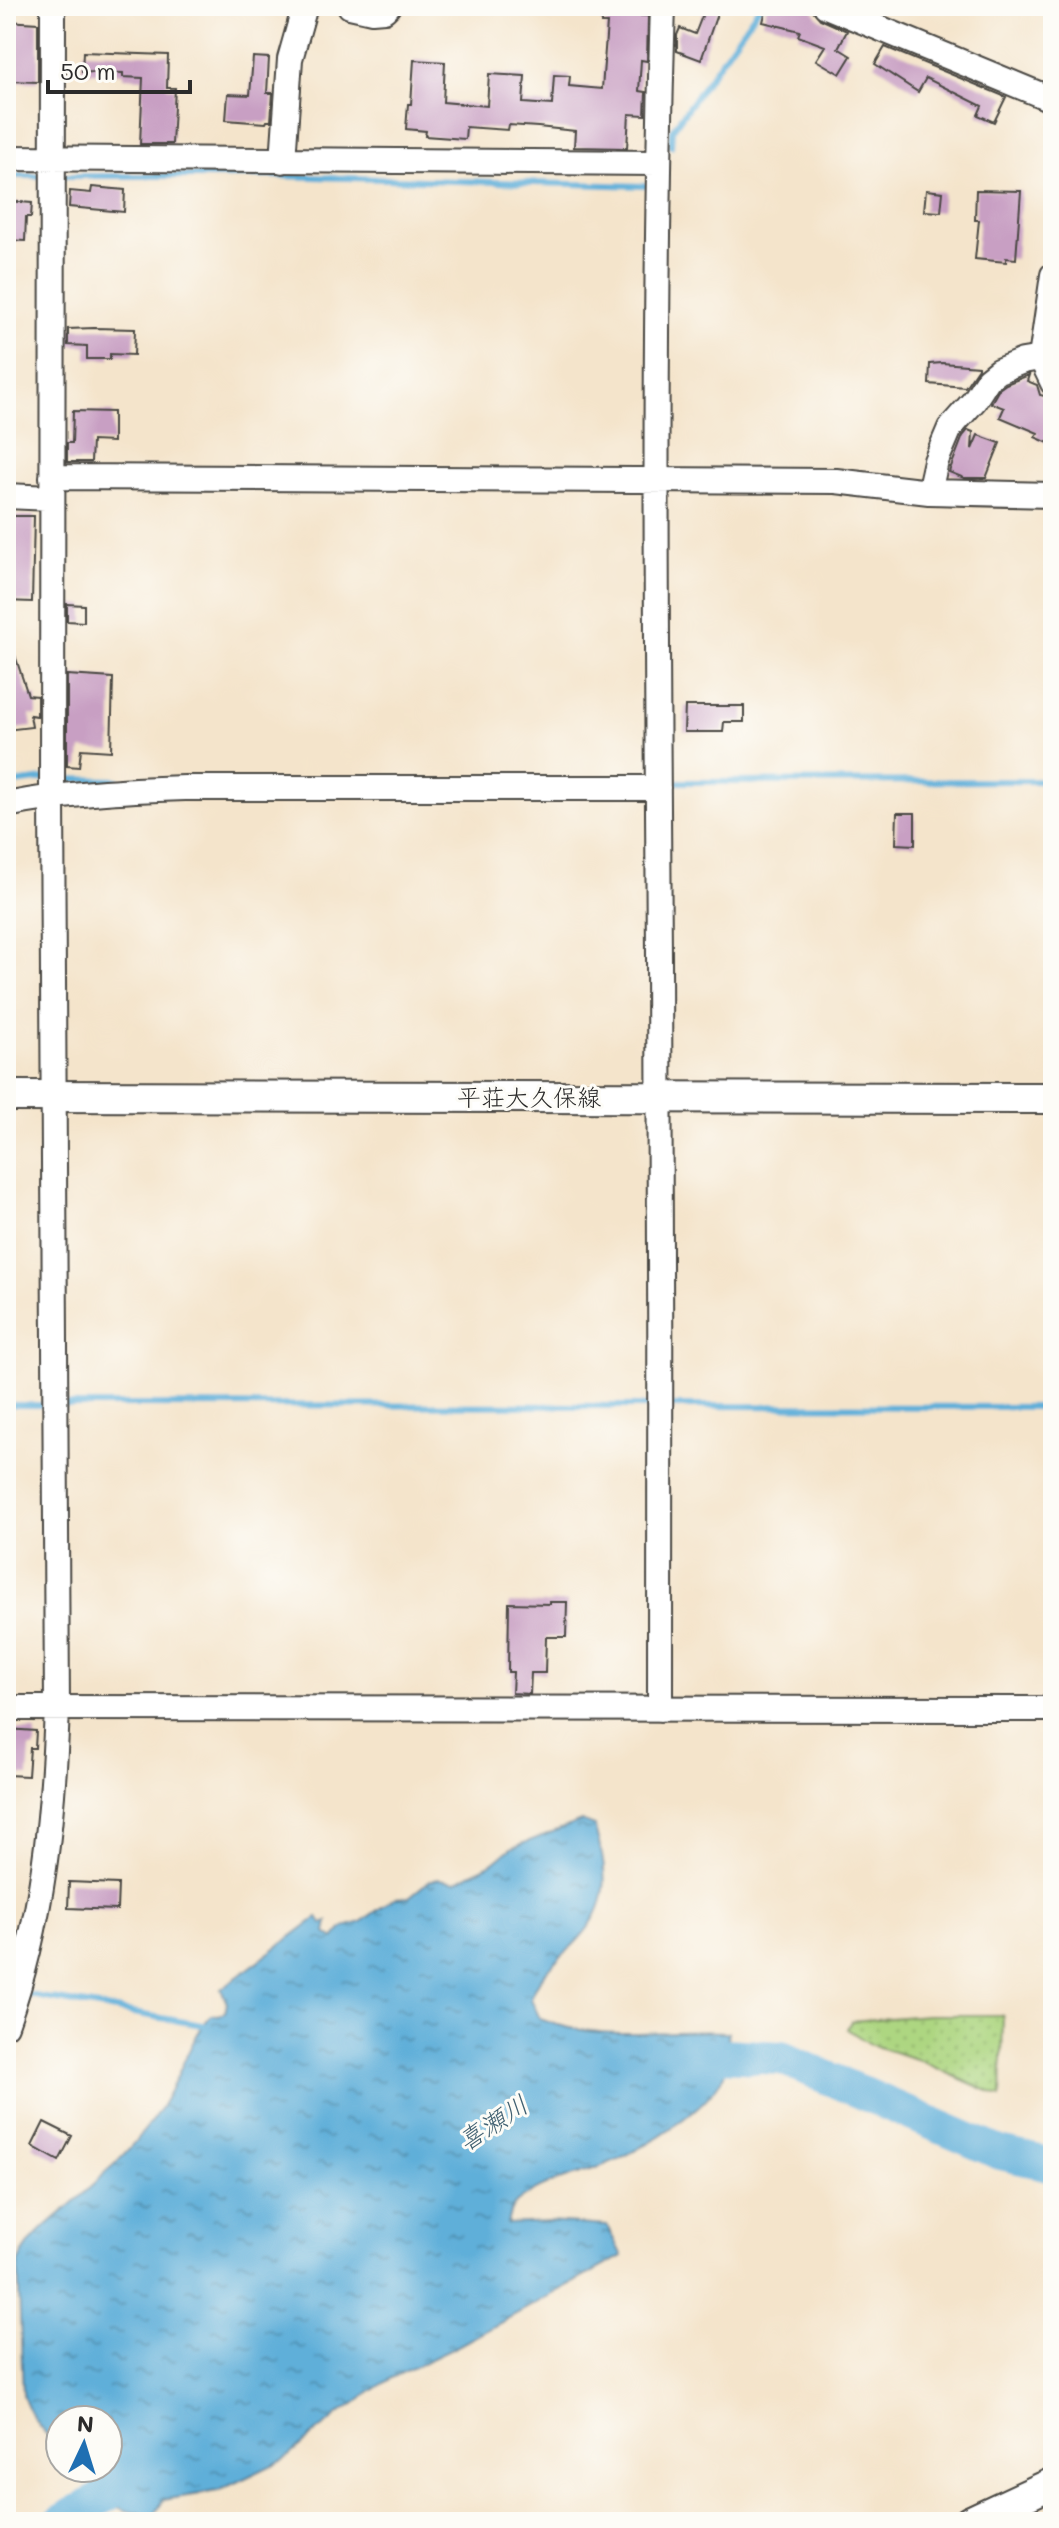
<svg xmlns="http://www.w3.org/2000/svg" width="1059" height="2528" viewBox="0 0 1059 2528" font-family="Mali,'Klee One',sans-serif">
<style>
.grass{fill:url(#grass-dots);stroke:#6c8056;stroke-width:2}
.water{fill:url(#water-ripples);stroke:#456d82;stroke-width:2}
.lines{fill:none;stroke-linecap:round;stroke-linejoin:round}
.stream{stroke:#5fafd9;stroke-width:6}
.river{stroke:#5fafd9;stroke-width:34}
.building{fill:#c89fc3}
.minor-casing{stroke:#494743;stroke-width:28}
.major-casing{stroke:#494743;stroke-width:34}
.minor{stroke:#fff;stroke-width:24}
.major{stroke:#fff;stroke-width:30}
.labels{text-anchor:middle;stroke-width:6;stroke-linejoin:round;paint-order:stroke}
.street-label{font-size:24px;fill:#2b2b2b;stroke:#fdfcf7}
.water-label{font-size:26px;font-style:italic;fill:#406071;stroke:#fdfcf7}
</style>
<defs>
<pattern id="grass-dots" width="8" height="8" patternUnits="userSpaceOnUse" patternTransform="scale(2)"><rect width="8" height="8" fill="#add681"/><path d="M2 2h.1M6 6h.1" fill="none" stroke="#95b870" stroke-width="1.8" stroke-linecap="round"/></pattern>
<pattern id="water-ripples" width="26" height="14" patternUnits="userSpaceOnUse" patternTransform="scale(2)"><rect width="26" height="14" fill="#5fafd9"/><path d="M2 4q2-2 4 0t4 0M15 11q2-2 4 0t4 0" fill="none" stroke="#4f8fb0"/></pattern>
</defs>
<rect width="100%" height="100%" fill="#fdfcf7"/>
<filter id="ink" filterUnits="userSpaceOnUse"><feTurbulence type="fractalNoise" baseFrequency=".0125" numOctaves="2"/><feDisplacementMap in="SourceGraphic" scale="16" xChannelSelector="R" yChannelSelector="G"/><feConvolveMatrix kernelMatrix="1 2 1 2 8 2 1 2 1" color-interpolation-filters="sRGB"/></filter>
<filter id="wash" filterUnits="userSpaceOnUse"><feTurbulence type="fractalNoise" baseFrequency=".006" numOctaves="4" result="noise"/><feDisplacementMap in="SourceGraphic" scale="32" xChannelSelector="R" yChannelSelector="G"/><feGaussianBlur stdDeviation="1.8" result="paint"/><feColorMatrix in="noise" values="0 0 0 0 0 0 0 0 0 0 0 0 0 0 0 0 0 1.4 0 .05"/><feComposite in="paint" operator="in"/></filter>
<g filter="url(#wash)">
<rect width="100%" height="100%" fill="#f4e4cb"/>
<!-- grass -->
<path class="grass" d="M928 2015H1003L1001 2097 916 2059 872 2045 847 2029 851 2021Z"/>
<!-- water -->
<path class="water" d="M581 1821 594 1826C609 1870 612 1905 577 1941 559 1960 539 1973 531 1999L540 2019C600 2043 665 2028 728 2032 727 2044 729 2059 726 2069 713 2108 638 2152 602 2166 574 2176 541 2183 517 2202 510 2208 509 2216 507 2224L548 2222 607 2226 622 2256 454 2348 391 2378 336 2416 285 2459 218 2491 163 2500 155 2515C109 2512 107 2500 77 2468H108V2420H60V2449C44 2432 29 2418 23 2394L18 2263C28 2238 51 2222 71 2205 100 2179 132 2149 155 2116 178 2085 186 2045 211 2015L219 2016 225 2013 227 2003 221 1989 318 1917 322 1924 328 1921 326 1933 334 1939 344 1927 361 1922 394 1898 409 1897 429 1881 440 1879 455 1882 494 1862 511 1848Z"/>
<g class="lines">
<!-- stream -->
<path class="stream" d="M671 146 672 130 760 6
M6 176H46
M57 176H276L646 186
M56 779 117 780
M672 782 1053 781
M6 784 45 779
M6 1405H49
M61 1405 653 1406
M665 1406 1053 1407
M23 1994 208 2026"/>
<!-- river -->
<path class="river" d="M681 2053 782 2058 1000 2153 1053 2165
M60 2522 106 2496 134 2463"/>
</g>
<g id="blocks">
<!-- building -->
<path class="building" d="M602 6H632V15L648 16 647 61 641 60 639 91 646 92 645 115 629 114 627 148 574 147 575 131 538 127 509 125 508 130 466 127 465 139 425 136 426 131 406 129 408 104H411L414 60 445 62 443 102 487 106 489 74 525 76 523 103 552 105 554 75 570 76 569 86 602 89 607 23H601Z
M706 6 719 8 701 60 677 51V35L680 28 695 34Z
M767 6H806L811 8 820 19 847 31 838 48 851 56 840 74 816 60 825 46 798 36 800 31 763 22Z
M6 21 38 23V82L10 81V60L6 59Z
M885 47 1006 97 994 122 978 115 982 106 926 78 918 92 875 64Z
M83 52 168 55 167 88H175L172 144H140L143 78 123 77V73L82 72Z
M253 57 269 58 267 93H273L271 121H267L266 123 226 120 228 94 250 95Z
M92 187 125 190 124 212 69 207 70 191 91 193Z
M926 190 943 192 941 212 924 211Z
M976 190 1021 191 1016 259 1006 258V262L975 259 979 220H975Z
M6 201 32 203 31 217H26L25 241 6 240Z
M94 328 135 329 134 355 110 354V359H87V346L68 345V329Z
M942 363 978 366V368L965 387 929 384 930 364Z
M1029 375 1027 381 1037 385 1040 395 1053 398V445L1035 437 1038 433 1000 417 1004 408 991 403 999 389 1006 384Z
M73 411 113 412V442L92 441 91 462H67V443H72Z
M968 430 973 432 972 449 978 435 1000 443 986 478H964L949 472 963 436Z
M6 516H34L32 602 6 601Z
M67 604 84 605V622L67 621Z
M6 637H9L28 695 37 696V716L30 715 32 727 6 730Z
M67 675 113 678 111 751 81 749 79 767 67 766Z
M685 706H744V722H724L723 732H684Z
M897 813H915V845L896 844Z
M550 1602H567L566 1637H546L545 1673H531L530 1694 512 1693 513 1672H508L509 1603 550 1604Z
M6 1729 36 1731 35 1748H30L28 1776 6 1775Z
M69 1882 118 1884 117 1910 68 1908Z
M44 2122 72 2136 59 2161 32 2146Z"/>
</g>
</g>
<g filter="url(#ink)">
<use href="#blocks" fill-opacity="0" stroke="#494743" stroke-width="2"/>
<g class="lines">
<!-- minor casing -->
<g class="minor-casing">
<path id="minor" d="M350 6 372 11 384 10 388 6
M826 6 1053 100
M6 158 658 163
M283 161 290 59 305 6
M1053 275 1041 358 1053 383
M52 477 836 481 929 492 1053 495
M929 492 936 461 950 428 974 401 988 379 998 371 1023 361 1041 358
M6 496 51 498
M6 805C66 793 125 790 185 788H658
M6 1708 1053 1709
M660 1709C660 1458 661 1207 659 956 657 639 653 323 663 6
M6 2025C43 1922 53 1817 57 1708L52 796 53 6"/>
</g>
<!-- major casing -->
<g class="major-casing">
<path id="major" d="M6 1096 1053 1098
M969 2522 1053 2483"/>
</g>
<!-- minor -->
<use href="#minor" class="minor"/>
<!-- major -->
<use href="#major" class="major"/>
</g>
</g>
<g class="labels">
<!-- street labels -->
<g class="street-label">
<text x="529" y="1106">平荘大久保線</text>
</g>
<!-- water labels -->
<g class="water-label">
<text transform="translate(493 2123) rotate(-33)" y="9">喜瀬川</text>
</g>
</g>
<!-- margin -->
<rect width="1059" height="2528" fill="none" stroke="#fdfcf7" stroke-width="32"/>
<!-- north arrow -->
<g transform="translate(84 2444) rotate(4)"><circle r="38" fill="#fdfcf7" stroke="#a9a8a5" stroke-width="2"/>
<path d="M0-6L14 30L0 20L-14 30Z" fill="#1f6fb2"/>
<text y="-12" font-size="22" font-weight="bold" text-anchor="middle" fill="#2b2b2b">N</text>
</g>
<!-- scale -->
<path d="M48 80v12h142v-12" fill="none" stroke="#2b2b2b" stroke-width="4"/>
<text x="60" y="80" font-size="24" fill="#2b2b2b" stroke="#fdfcf7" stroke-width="6" paint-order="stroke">50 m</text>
</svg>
